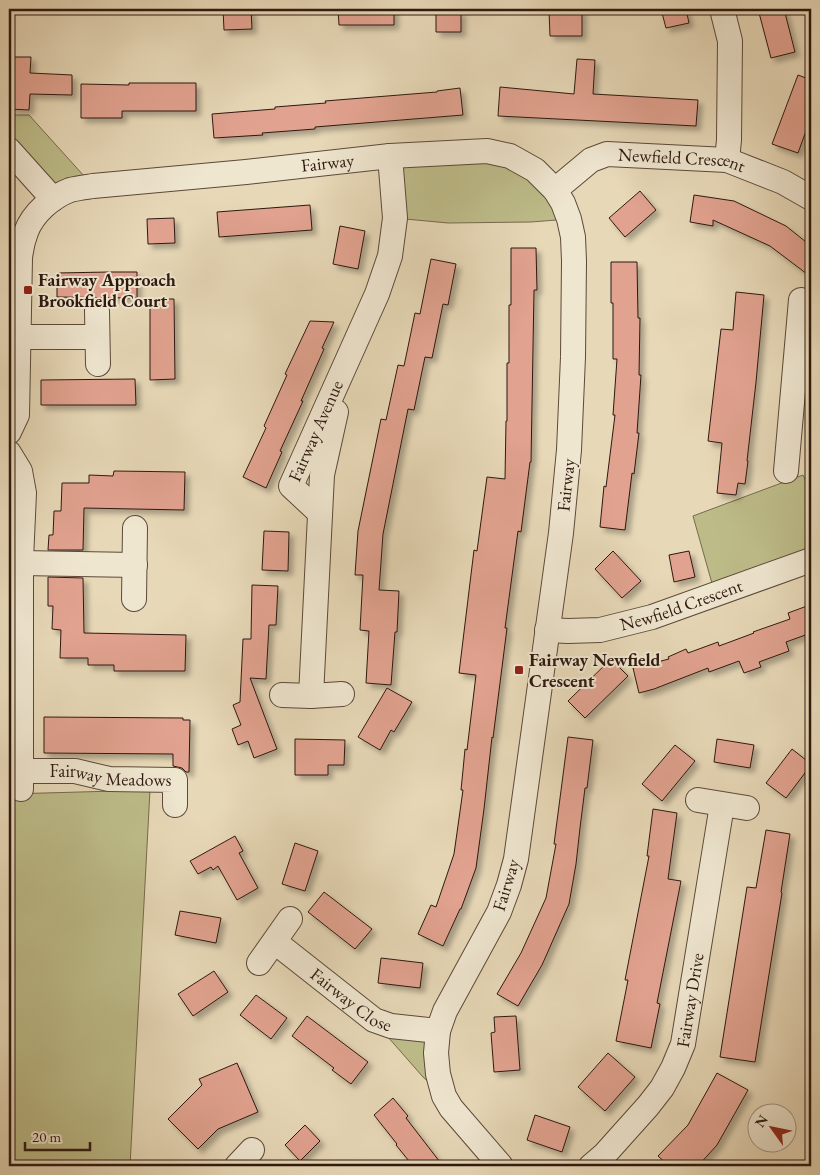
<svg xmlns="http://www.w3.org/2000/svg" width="820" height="1175" viewBox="0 0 820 1175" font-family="'EB Garamond',serif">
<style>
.green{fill:#bdbc89;stroke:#766a4c}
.building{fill:#e1a28f;stroke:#2e1910;filter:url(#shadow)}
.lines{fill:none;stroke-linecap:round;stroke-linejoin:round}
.street-casing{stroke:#5c493a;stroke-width:26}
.street{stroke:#efe6d0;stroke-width:24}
.poi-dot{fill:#8f2418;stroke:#efe6d0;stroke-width:2}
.labels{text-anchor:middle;stroke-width:4;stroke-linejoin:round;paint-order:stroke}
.street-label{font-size:18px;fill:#2e1910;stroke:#efe6d0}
.poi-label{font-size:18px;font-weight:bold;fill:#2e1910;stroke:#efe6d0;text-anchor:start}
</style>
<defs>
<filter id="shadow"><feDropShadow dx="4.5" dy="4.5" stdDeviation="2.5" flood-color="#0004"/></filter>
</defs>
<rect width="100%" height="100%" fill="#e7d8b7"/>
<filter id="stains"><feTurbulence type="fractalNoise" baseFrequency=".004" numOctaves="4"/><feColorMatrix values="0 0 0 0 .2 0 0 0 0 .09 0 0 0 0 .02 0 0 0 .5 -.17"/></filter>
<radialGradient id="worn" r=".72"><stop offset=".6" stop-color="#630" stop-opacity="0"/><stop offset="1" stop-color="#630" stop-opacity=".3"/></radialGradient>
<!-- green -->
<path class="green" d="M9 115H29L93 186 44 206 9 168Z
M390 156H510L569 219 531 222 448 223 395 218Z
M803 475 811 493V560L715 594 693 516Z
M150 790 130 1166H9V794Z
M380 1028 438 1031 444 1096 423 1077Z"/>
<!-- building -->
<path class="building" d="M223 9H251L252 29 224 30Z
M338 9H394V25H339Z
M582 9V36H550L549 10Z
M661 9H686L689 23 666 28Z
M758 9H784L795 52 771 58Z
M436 11H461V32H436Z
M11 57H31L30 73 72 75V95L30 94 29 110 10 109V94H9V73H11Z
M577 59 595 60 593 94 698 100 696 126 498 116 500 87 574 94Z
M798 75 811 80V117L798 153 772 144Z
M129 83H196V111H122V118H81V84L129 85Z
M460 88 463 115 315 127V129L262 133 263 135 214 138 212 114 275 109V107L326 103 325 101 437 92V91Z
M640 191 656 210 625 237 609 218Z
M694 195 734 201 786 226 811 246V277L770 246 713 220V226L690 222Z
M310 205 312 230 219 237 217 212Z
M174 218 175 243 148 244 147 219Z
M340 226 365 231 358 269 333 264Z
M511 248H536L537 290H534L531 462H530L521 532 518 531 505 628H507L493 738 492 737 484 809 476 868 461 909H460L443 946 418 934 431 905 436 907 454 854 463 790H461L463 770 465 749 467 750 476 675 459 673 474 550 477 551 487 477 505 479 506 421H507V363H509V305H511Z
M431 259 456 264 448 305 443 304 432 358 425 357 414 410 408 409 383 534 379 590 399 591 397 632H395L391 685 366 683 369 631 360 630 363 575H355L358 531 381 419 386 420 398 365 404 366 415 313 420 314Z
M611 262H637L638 318H640L639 375H641L637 433H639L634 474 632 473 625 530 600 527 604 486 606 487 615 415H613L617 359H613V303H611Z
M109 272H137V298L57 297V273Z
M736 292 764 295 756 382 747 461H748L745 484 738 483 736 495 717 493 722 443 708 441 721 329 733 330Z
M150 299H174L175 379 150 380Z
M310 321 334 322 322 348 324 349 301 401H303L280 451 282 452 266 488 243 477 266 428 264 426 287 375 285 374Z
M135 379 136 405H41V380Z
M114 471 185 472 184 510 84 508 83 550H48L49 535H53L54 511H61L62 483H89V475L113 476Z
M264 531 289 532 288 571 262 570Z
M613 551 641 581 622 598 595 569Z
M689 551 695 577 674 582 669 555Z
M48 577 83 578 84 633 186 635 185 671H114V665H88V658H60L61 630 52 629 53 606H48Z
M252 585 278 586 276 625H269L266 679 250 678 277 749 254 758 248 741 238 745 232 729 241 725 233 705 240 702 243 639H251Z
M807 606 811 617V633L786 642 789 651 759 662 761 667 744 673 739 661 709 672 708 668 654 689 639 693 633 668 669 659 668 657 686 649 688 653 718 642 719 646 754 633 753 632 790 619 788 613Z
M611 659 628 676 585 718 568 701Z
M387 688 412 702 394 732 391 730 380 750 358 737Z
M44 717 183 718V720H190L189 772H186L182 768 173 766V754L44 753Z
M568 737 593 740 587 788H585L580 828 576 864 569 904 542 965 518 1006 497 994 521 953 546 898 556 844H554Z
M295 739 345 740 344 765H328V775H295Z
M717 739 754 745 750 768 714 762Z
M675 745 695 761 662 801 642 784Z
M792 749 811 764V765L786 798 766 783Z
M653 809 677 813 668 879 681 881 657 1003 660 1004 651 1048 616 1041 628 980H625L649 856H647Z
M766 830 790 834 781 892 782 893 755 1062 720 1057 747 887 756 888Z
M235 836 243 851 239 853 258 888 237 900 218 866 213 870 211 867 198 874 190 861Z
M295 843 318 851 305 891 282 884Z
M324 892 372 929 355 949 308 912Z
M180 911 221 918 216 943 175 935Z
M381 958 423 963 420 988 378 983Z
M214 971 228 992 193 1016 178 994Z
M256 995 287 1018 271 1039 240 1015Z
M307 1016 368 1062 351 1084 332 1070 334 1068 292 1036Z
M516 1016 520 1070 494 1072 491 1033 495 1032 494 1017Z
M608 1053 635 1077 605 1111 578 1087Z
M237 1063 258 1112 218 1129 198 1149 168 1119 202 1085 199 1079Z
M717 1073 748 1090 717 1145 698 1166H669L658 1156 688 1125Z
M393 1098 408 1116 406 1118 443 1166H413L396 1145 397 1144 374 1115Z
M535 1115 570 1127 562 1152 527 1140Z
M305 1125 320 1141 300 1161 285 1145Z"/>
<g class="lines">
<!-- street casing -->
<g class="street-casing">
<g id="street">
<path d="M722 9 730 41 729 140 727 160"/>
<path d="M9 150 53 199"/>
<path id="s1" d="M555 190 591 160 607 154 727 160 783 182 811 198"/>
<path d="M97 311 98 364"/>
<path d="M19 337H97"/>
<path id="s2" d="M9 432 17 415 20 258C21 249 23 240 26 232 33 213 52 197 70 190 77 188 86 187 93 186L246 172 390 156 487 151 510 156 535 170 555 190 563 203 569 219 573 237 574 261 573 357 569 450 561 533 516 859 509 885 499 912 445 1011 438 1031 436 1053 438 1074 444 1096 451 1108 501 1166"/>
<path d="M9 453 20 471 24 493 21 560V789"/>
<path d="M786 471 801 300"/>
<path id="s3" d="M320 513 291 486 377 294 390 256 395 218 390 156"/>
<path d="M21 563 135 565"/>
<path d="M134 599 135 528"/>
<path id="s4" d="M547 630 568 631 600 630 652 617 811 560"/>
<path d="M282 695 311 696 342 694"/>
<path d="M311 696 322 475 336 412"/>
<path id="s5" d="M21 771H75L109 779 175 780V805"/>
<path d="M698 800 747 808"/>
<path id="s6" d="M275 942 374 1020 391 1026 438 1031"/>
<path d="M259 963 290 919"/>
<path d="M237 1166 252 1150"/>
<path id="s7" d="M591 1166 605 1154 648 1106 662 1088 673 1068 683 1044 722 805"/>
</g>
</g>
<!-- street -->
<use href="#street" class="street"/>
</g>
<!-- markers -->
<g class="poi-dot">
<rect x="23" y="285" width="10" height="10" rx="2.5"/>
<rect x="514" y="665" width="10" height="10" rx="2.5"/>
</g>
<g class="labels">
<!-- street labels -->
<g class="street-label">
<text dy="6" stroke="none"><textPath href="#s1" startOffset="139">Newfield Crescent</textPath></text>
<text dy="6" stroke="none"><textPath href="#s2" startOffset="524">Fairway</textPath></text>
<text dy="6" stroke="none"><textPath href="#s3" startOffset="100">Fairway Avenue</textPath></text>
<text transform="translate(566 485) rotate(-84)" y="6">Fairway</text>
<text dy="6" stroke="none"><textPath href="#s4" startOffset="138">Newfield Crescent</textPath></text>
<text dy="6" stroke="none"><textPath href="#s5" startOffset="90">Fairway Meadows</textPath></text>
<text transform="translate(506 885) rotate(-73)" y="6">Fairway</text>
<text dy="6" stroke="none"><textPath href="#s6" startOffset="96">Fairway Close</textPath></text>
<text dy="6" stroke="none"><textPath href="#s7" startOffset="199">Fairway Drive</textPath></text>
</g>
<!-- poi labels -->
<g class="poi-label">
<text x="38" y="286">Fairway Approach<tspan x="38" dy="21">Brookfield Court</tspan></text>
<text x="529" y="666">Fairway Newfield<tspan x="529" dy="21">Crescent</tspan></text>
</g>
</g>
<!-- margin -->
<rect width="820" height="1175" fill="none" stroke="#e7d8b7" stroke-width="30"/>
<rect x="10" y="10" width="800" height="1155" fill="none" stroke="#2e1910" stroke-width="2.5"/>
<rect x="15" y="15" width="790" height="1145" fill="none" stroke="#2e1910"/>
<!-- north arrow -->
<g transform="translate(772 1128) rotate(303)"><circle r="24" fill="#efe6d0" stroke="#a29483"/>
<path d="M0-4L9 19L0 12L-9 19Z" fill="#8f2418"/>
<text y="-8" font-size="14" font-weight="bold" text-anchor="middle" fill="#2e1910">N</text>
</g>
<!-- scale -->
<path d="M25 1142v8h65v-8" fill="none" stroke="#2e1910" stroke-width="2.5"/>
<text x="32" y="1142" font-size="15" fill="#2e1910" stroke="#efe6d0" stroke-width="4" paint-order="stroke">20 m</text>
<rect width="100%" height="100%" filter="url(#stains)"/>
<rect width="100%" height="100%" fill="url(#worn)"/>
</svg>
